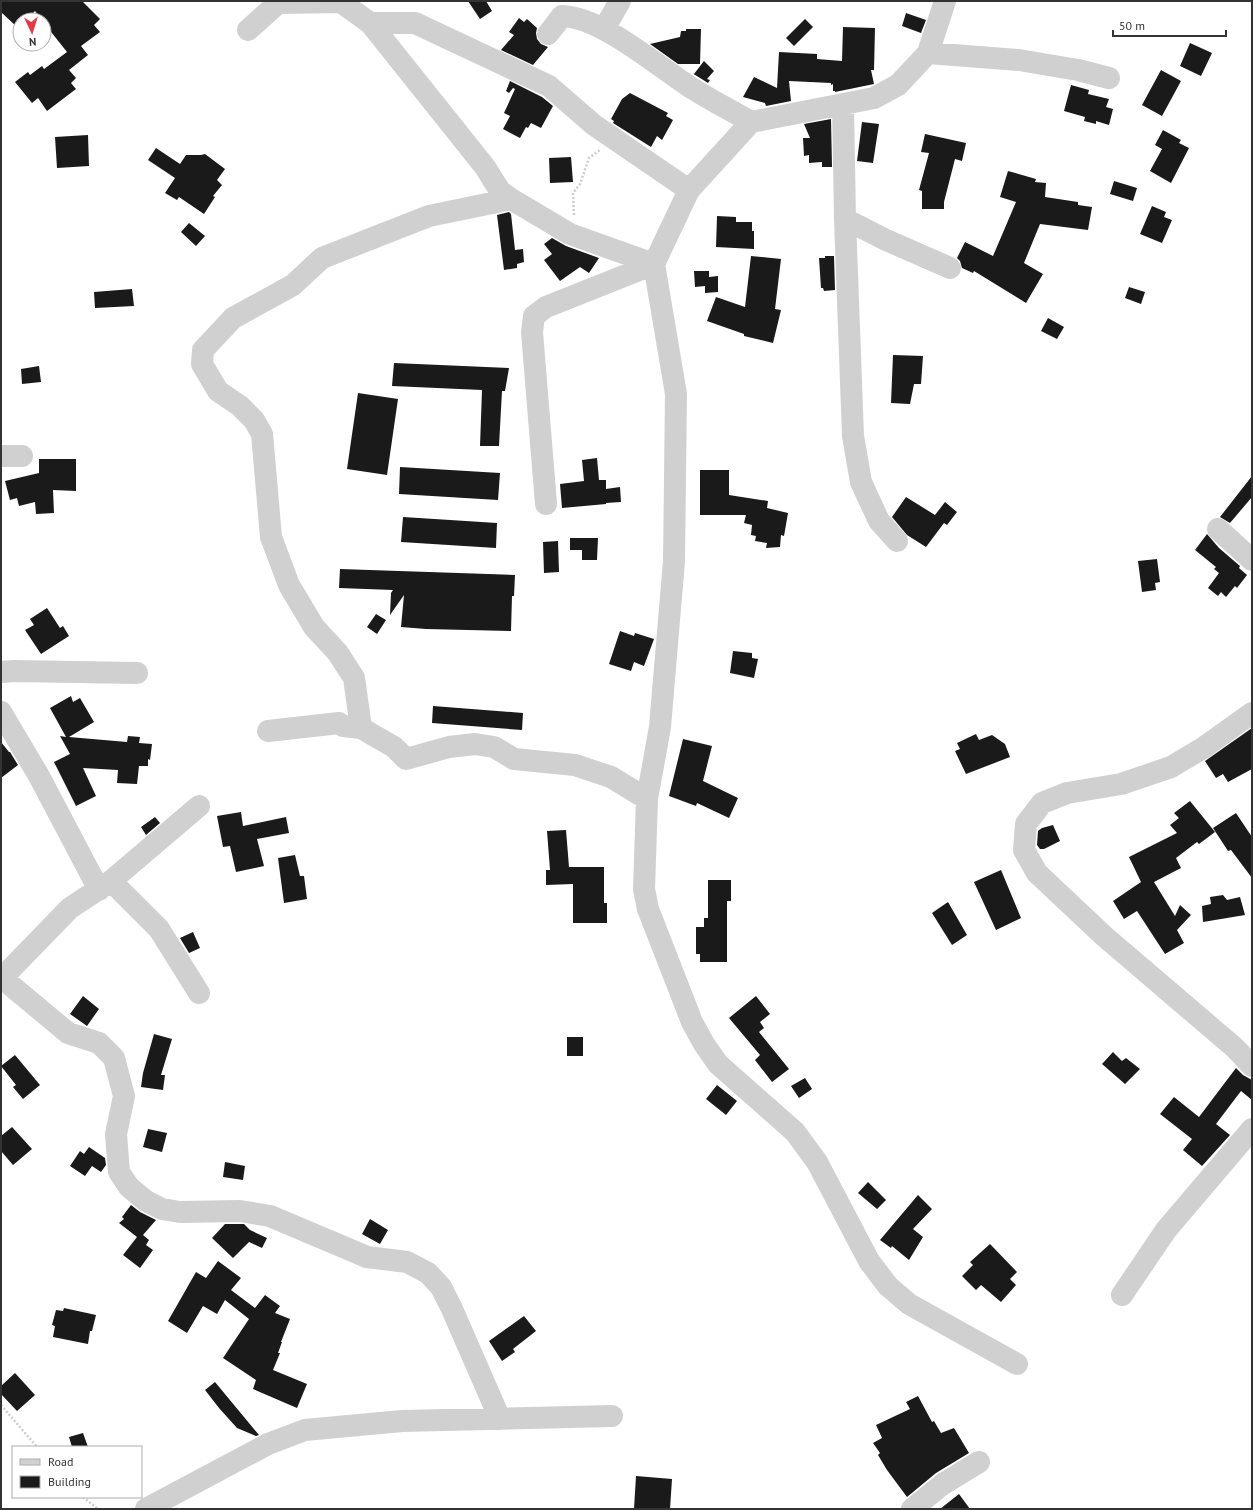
<svg xmlns="http://www.w3.org/2000/svg" width="1253" height="1510" viewBox="0 0 1253 1510" font-family="'PT Sans',sans-serif">
<style>
.building{fill:#1a1a1a}
.lines{fill:none;stroke-linecap:round;stroke-linejoin:round}
.path{stroke:#cdcdcd;stroke-width:2.5;stroke-dasharray:2 2;stroke-linecap:butt}
.minor{stroke:#d0d0d0;stroke-width:22}
</style>
<rect width="100%" height="100%" fill="#fff"/>
<!-- building -->
<path class="building" d="M1 1H82L100 19 94 25 100 32 81 46 88 55 69 70 76 78 71 83 76 89 47 111 38 98 32 103 15 82 28 72 30 75 42 66 44 69 67 52 44 23V20H42L35 11 26 20H20V26L18 28 1 12Z
M468 1H486L492 11 480 19Z
M906 13 926 20 921 33 902 26Z
M519 18 524 22 527 19 537 28 536 33 537 39 541 44 548 47 533 65 501 50 514 35 509 32Z
M805 19 813 27 794 46 786 38Z
M843 27 875 28 874 70H871L874 84 835 92V91H833V84L831 85V83L789 81 791 101 766 106 765 103 743 97 754 77 777 88 779 52 817 54V59L842 61Z
M686 29H701L700 64H678L650 44 680 37 681 31H686Z
M1190 43 1212 53 1201 76 1180 66Z
M704 61 714 71 707 79 710 80 708 83 692 73 694 74Z
M1161 70 1181 81 1162 116 1142 105Z
M510 81 542 97 553 106 541 128 531 123 528 128 526 127 520 138 503 129 510 116 504 113 515 89 513 88 509 93 506 91Z
M1071 85 1089 90 1088 94 1109 99 1106 107 1113 109 1109 125 1096 121V124L1084 121 1085 117 1064 111Z
M630 93 668 113 666 116 673 120 662 140 657 136 651 147 613 123 614 121 611 119 622 99Z
M831 119 832 167H822V162L809 163V155L804 156 803 138H810L804 124Z
M862 122 879 124 873 163 857 161Z
M1163 130 1181 140 1179 143 1189 148 1171 183 1150 171 1162 149 1155 145Z
M925 134 966 143 962 161 955 159 944 202V209H922V191L919 190 929 153 921 152Z
M88 135 89 166 57 168 55 137Z
M156 148 180 164 186 155H201L205 154 225 169 217 180 222 185 213 196 215 197 204 214 179 197 177 200 165 193 175 178 148 160Z
M571 157 573 182 550 183 549 158Z
M1008 171 1036 179 1035 182 1046 183 1045 197 1078 202V205L1092 207 1088 230 1040 224 1024 263 1043 274 1026 303 974 271 973 273 962 268 960 261 957 258 965 242 993 256 1016 202 1000 197Z
M1114 181 1137 188 1133 201 1110 194Z
M1152 206 1166 212 1164 217 1172 220 1162 243 1140 234Z
M509 212 511 214 515 250 523 249 524 262 517 264V268L504 270 497 215Z
M717 216 736 217V222H752V231H754V249L716 247Z
M189 223 205 236 196 246 181 232Z
M552 238 566 246 599 258 589 273 580 267 560 281 544 260 552 254 544 244Z
M751 256 781 259 775 309 781 310 773 343 744 336V334L707 321 716 297 745 307Z
M825 256H834L835 290 824 291 823 288H821L819 258H825Z
M694 271H709V277L718 276V292L705 293V286L695 287Z
M1129 287 1145 292 1141 304 1125 298Z
M132 289 134 306 95 308 94 292Z
M1048 318 1064 327 1057 339 1041 331Z
M893 355 923 356 921 384H914L910 404 891 403Z
M394 363 509 368 505 391H502L499 446H480L482 390 392 386Z
M39 366 41 382 22 384 21 369Z
M358 393 398 399 387 475 347 469Z
M597 458 599 480H606V489L620 487 621 502 606 503V504L562 508 560 484 584 481 582 460Z
M39 459H76V491L53 490 54 513 36 514 35 502 19 506 17 498 10 500 5 481 39 473Z
M400 467 500 473 498 500 399 494Z
M700 470H729V495L768 501 767 508 788 513 784 536 781 535 780 547 766 548 767 543 755 541 756 536 751 535 752 525 744 523 746 515H700Z
M1252 476V497L1230 523 1220 517Z
M906 497 935 515 945 502 957 512 947 525 944 523 926 547 907 535 892 517Z
M403 517 497 523 496 548 401 542Z
M1207 534 1219 548 1240 566 1239 568 1247 575 1237 588 1235 586 1226 597 1221 592 1218 596 1208 588 1219 573 1214 569 1216 567 1195 550Z
M570 538H598L597 560H582V550H570Z
M558 541 559 572 544 573 543 542Z
M1157 559 1160 582 1155 583 1156 590 1142 592 1138 561Z
M340 569 515 575 514 596H512L511 631 426 629 401 627 404 595 390 615 391 593 393 590 339 588Z
M47 608 60 628 63 626 69 636 41 654 25 630 34 625 30 619Z
M376 614 386 620 377 634 367 627Z
M620 631 634 636 635 633 654 639 644 666 634 662 631 671 609 664Z
M733 651 752 653V658L758 659 754 678 730 673Z
M71 696 73 702 80 698 94 722 69 737 127 742 128 736 140 737 139 743 152 744 150 760 148 759V766H139L137 784 117 783 118 770 83 768 96 796 76 806 54 762 70 754 60 736 66 737 50 708Z
M433 706 523 713 522 730 432 723Z
M1252 728V769L1228 782 1223 774 1216 778 1205 761Z
M976 734 979 740 992 735 1005 744 1010 757 966 774 955 751 960 749 957 743Z
M683 739 712 746 703 781 738 798 729 818 697 803 696 806 669 796Z
M1 742 9 752H10L18 765 1 778Z
M1190 801 1215 832 1199 844 1197 842 1176 858 1181 868 1154 882 1175 916 1180 905 1191 915 1177 930 1184 943 1165 954 1137 911 1124 919 1113 901 1141 882 1129 857 1177 833 1170 825 1179 818 1174 813Z
M241 812 243 826 286 817 289 833 257 839 264 866 236 872 230 846 223 847 217 816Z
M1236 813 1252 837V878L1231 850 1228 851 1213 828Z
M155 817 160 823 146 835 141 827Z
M1053 825 1060 841 1044 849H1040L1037 845 1038 831 1042 828Z
M566 830 569 867H604V903H607V923H573V884L546 885V870H550L547 831Z
M295 855 300 876H304L307 899 284 903 278 858Z
M1001 870 1021 918 996 930 974 882Z
M708 880H731V901H727V962H700V954H696V927H704V918H708Z
M1223 895 1227 900 1240 897 1245 915 1203 922 1202 906 1211 904 1210 897Z
M948 902 967 935 952 945 932 913Z
M193 932 200 948 189 953 180 938Z
M83 996 99 1009 87 1026 70 1014Z
M756 996 770 1014 760 1022 764 1028 759 1032 789 1069 772 1082 755 1060 760 1055 729 1018Z
M154 1034 172 1039 161 1075H165L163 1090 141 1087 143 1073Z
M567 1037H583V1056H567Z
M1113 1052 1122 1061 1126 1058 1140 1069 1125 1084 1102 1064Z
M15 1055 40 1085 23 1099 13 1087 16 1085 1 1066Z
M1236 1068 1243 1075 1252 1080V1100L1241 1091 1216 1124 1230 1135 1202 1166 1183 1150 1192 1139 1160 1114 1174 1097 1199 1117Z
M805 1078 812 1089 799 1098 791 1086Z
M717 1085 737 1101 726 1115 706 1099Z
M12 1127 32 1149 13 1165 1 1151V1136Z
M148 1129 167 1133 162 1152 143 1147Z
M89 1147 105 1158 106 1165 101 1172 92 1166 85 1176 70 1166 80 1151 84 1154Z
M225 1162 245 1166 243 1180 223 1177Z
M868 1182 886 1200 877 1209 858 1193Z
M918 1195 932 1209 913 1229 923 1237 909 1260 892 1246 891 1248 880 1240Z
M131 1205 140 1212 156 1220 143 1235 149 1240 146 1245 153 1250 140 1268 123 1255 137 1237 119 1223 124 1219 122 1217Z
M370 1219 388 1230 380 1244 362 1234Z
M225 1224H244L250 1230 267 1238 262 1248 249 1242 233 1258 212 1238Z
M990 1244 1017 1272 1010 1279 1016 1285 1001 1302 981 1285 976 1290 962 1276 973 1265 970 1262Z
M218 1261 241 1278 231 1290 255 1308 265 1295 280 1306 275 1313 290 1319 281 1342H282L278 1353H280L273 1370 307 1384 297 1408 253 1389 256 1380 223 1358 249 1319 225 1300 217 1314 203 1306 187 1333 168 1321 196 1272 206 1278Z
M64 1308 96 1315 92 1331H90L88 1344 53 1337 55 1326 52 1325 56 1310 63 1311Z
M524 1316 536 1331 513 1349 515 1352 502 1361 489 1341Z
M15 1373 35 1395 17 1411 1 1394V1386Z
M215 1382 259 1435 256 1436 237 1428 219 1408 205 1390Z
M918 1396 932 1422 934 1421 941 1433 954 1428 969 1453 936 1473 907 1497 887 1470 878 1455 880 1453 873 1443 882 1438 876 1425 910 1409 906 1402Z
M83 1433 88 1447H72L69 1437Z
M636 1476 672 1479 670 1509H634Z
M959 1494 970 1509H940Z"/>
<g class="lines">
<!-- path -->
<path class="path" d="M574 215 573 193 580 184 589 158 600 150
M1 1405 37 1447
M83 1497 98 1509"/>
<!-- minor -->
<path class="minor" d="M945 1 928 53 898 85 874 98 751 122 689 190 654 264 676 394 674 561 660 727 647 799 644 889 648 909 692 1022 704 1044 718 1064 795 1132 817 1162 869 1261 888 1286 909 1304 1017 1364
M370 23H415L549 86 594 125 689 190
M604 29 620 1
M248 30 278 3 341 2 370 23 485 167 500 191 511 199
M548 34 562 16C601 17 656 65 690 87 709 99 730 110 751 122
M928 53 1019 60 1078 70 1109 78
M843 105 845 219 853 436 861 482 879 521 897 541
M845 219 884 239 950 268
M1 456H22
M546 504 532 332 534 316 546 307 654 264
M1218 529 1252 560
M1 672 14 671 137 673
M1 712 39 776 99 890
M1252 713 1203 748 1171 767 1121 784 1067 793 1042 803 1026 824 1024 850 1037 873 1104 936 1235 1048 1252 1066
M361 728 354 678 338 653 314 627 289 585 271 537 262 434 254 420 240 406 218 391 202 364 203 350 233 318 293 285 322 258 429 216 511 199 570 234 654 264
M268 731 339 723 343 726 361 728 394 747 406 759 449 747 475 744 494 747 514 759 575 765 611 777 647 799
M111 881 159 929 199 993
M2 978 68 1033 99 1043 114 1058 124 1096 116 1134 119 1172 129 1187 146 1201 162 1209 180 1212 240 1211 270 1216 367 1257 407 1262 428 1273 441 1287 452 1309 500 1419
M1 979 70 908 111 881 199 806
M1122 1295 1166 1230 1252 1129
M146 1509 268 1444 305 1430 402 1421 612 1416
M912 1509 943 1484 979 1462"/>
</g>
<!-- border -->
<rect width="1253" height="1510" fill="none" stroke="#333333" stroke-width="4"/>
<!-- legend -->
<rect x="12" y="1446" width="130" height="52" fill="#ffffff" stroke="#adadad"/>
<rect x="20" y="1459" width="20" height="6" fill="#d0d0d0" stroke="#adadad"/>
<text x="48" y="1466" font-size="12" fill="#333333">Road</text>
<rect x="20" y="1476" width="20" height="12" fill="#1a1a1a" stroke="#adadad"/>
<text x="48" y="1486" font-size="12" fill="#333333">Building</text>
<!-- north arrow -->
<g transform="translate(32 32) rotate(176)"><circle r="19" fill="#ffffff" stroke="#adadad"/>
<path d="M0-3L7 15L0 10L-7 15Z" fill="#e63946"/>
<text y="-6" font-size="11" font-weight="bold" text-anchor="middle" fill="#333333">N</text>
</g>
<!-- scale -->
<path d="M1113 30v6h113v-6" fill="none" stroke="#333333" stroke-width="2"/>
<text x="1119" y="30" font-size="12" fill="#333333" stroke="#ffffff" stroke-width="3" paint-order="stroke">50 m</text>
</svg>
